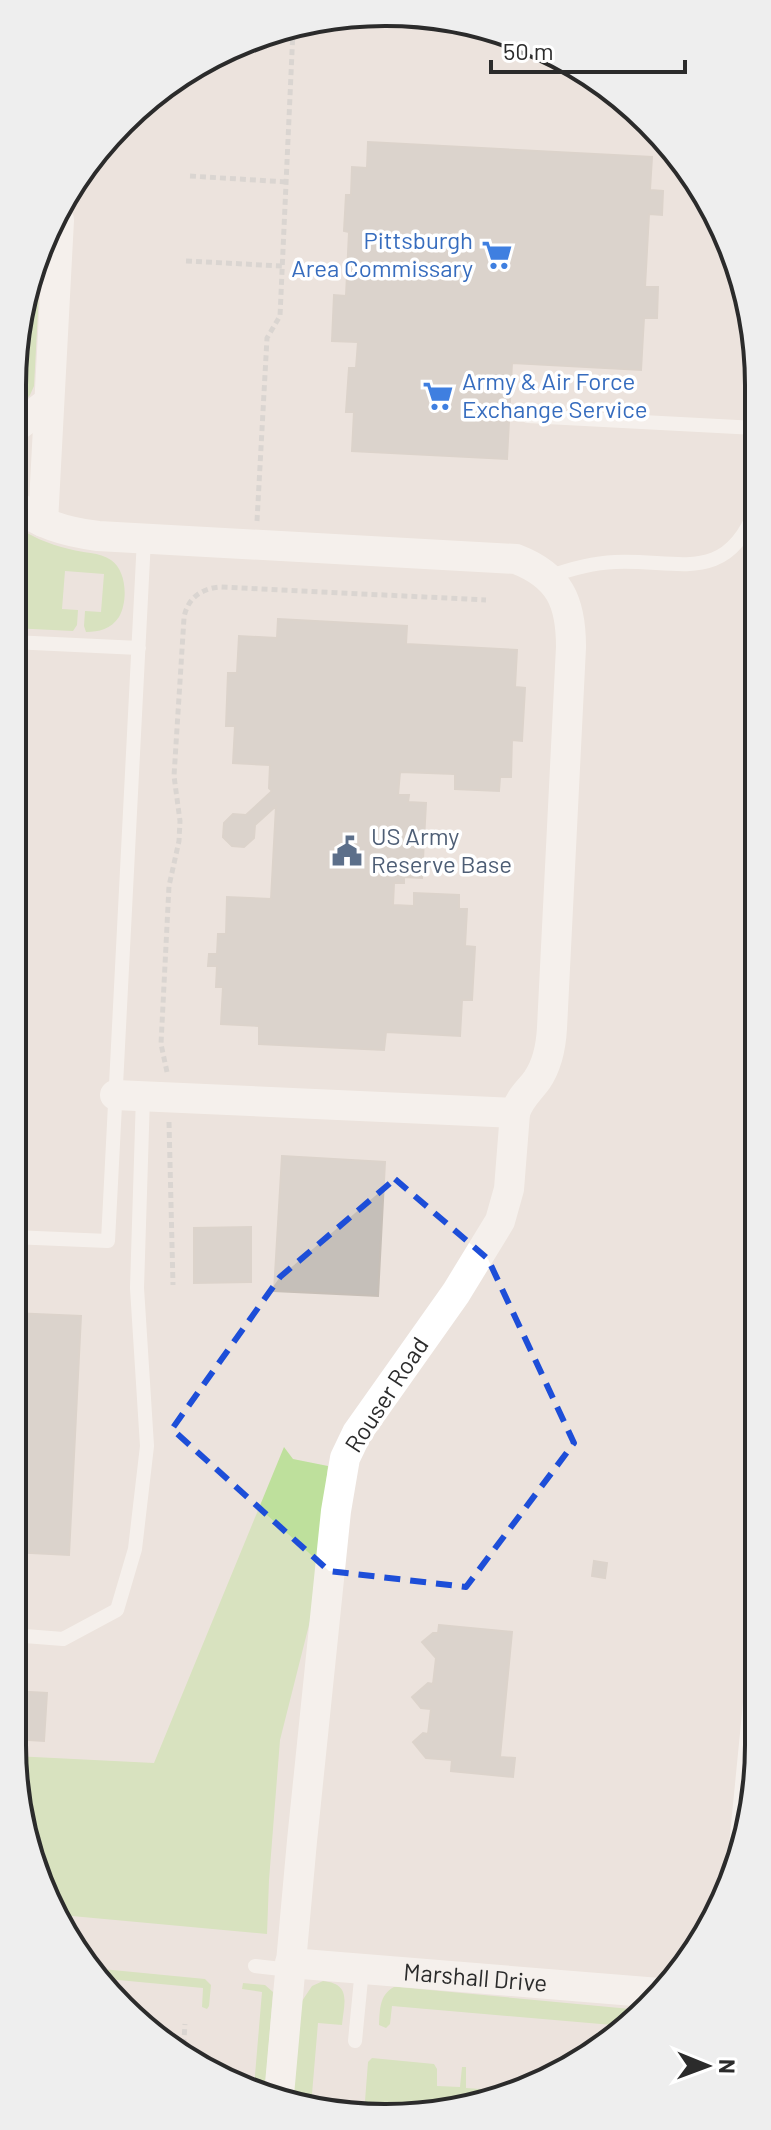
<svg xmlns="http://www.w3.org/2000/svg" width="771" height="2130" viewBox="0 0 771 2130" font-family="Barlow,sans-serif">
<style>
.grass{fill:#bee09c}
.building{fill:#c5bfb9;stroke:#c7bfb7;stroke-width:2}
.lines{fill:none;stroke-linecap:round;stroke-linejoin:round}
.path{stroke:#c4c4c4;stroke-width:5;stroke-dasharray:6 4;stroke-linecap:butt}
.lane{stroke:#fff;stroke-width:14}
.street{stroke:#fff;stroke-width:30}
.marked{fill:none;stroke:#1d4ed8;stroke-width:6;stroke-dasharray:16 10;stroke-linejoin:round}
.labels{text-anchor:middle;stroke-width:7;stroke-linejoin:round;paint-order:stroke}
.shop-label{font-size:24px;fill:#366cbe;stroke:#fff;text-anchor:end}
.service-label{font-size:24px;fill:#4e5e75;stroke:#fff;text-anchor:start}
.street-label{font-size:24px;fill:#2b2b2b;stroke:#fff}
.rim{fill:none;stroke:#2b2b2b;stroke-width:4}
</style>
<rect width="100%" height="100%" fill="#ece3dd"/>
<!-- grass -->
<path class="grass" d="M41 255 34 386 30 395 12 415V385L25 288Z
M12 524C30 536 48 544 69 549 82 553 100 552 111 560 127 571 128 601 119 617 111 629 99 632 86 632L84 626 85 611 101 612 104 574 65 571 62 609 78 610 77 625 73 631 12 628Z
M284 1447 293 1459 328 1466 313 1609 280 1740 269 1880 267 1934 61 1915 32 1865 14 1756 154 1763Z
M92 1968 205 1979 211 1985 209 2006 207 2009 202 2007 203 1988 97 1978Z
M323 1981C352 1984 344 2003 342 2025L318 2023 311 2106 292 2100 302 2001 312 1986Z
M243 1983 265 1985 273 1992 265 2091 254 2087 262 1992 242 1989Z
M394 1987H398L641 2010 624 2026 392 2006 390 2024 386 2028 379 2025C380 2010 379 1995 394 1987Z
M372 2058 434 2064 437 2069V2086L460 2087 462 2067H466V2088L493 2090 492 2096 467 2100 447 2111 364 2114 368 2062Z"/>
<!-- building -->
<path class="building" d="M368 142 652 157 650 190 663 191 662 215 649 214 645 287H658L657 318H644L641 370 512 363 507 459 352 451 354 412H346L349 368H356L358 342 332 341 334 295 346 296 349 232 344 231 346 195H351L352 167 367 168Z
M278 619 407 626 406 644 517 650 515 687 525 688 522 741 512 740 511 777H500L499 791 455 789V774L400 772 398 795H409L408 802 426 803 422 878 404 877V883H394L393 905 414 906V893L459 895V909H467L465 946 475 947 472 1000H462L460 1036 386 1032 384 1050 259 1044V1026L221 1024 223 987H216L217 966H208L209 954H217L218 934H226L227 897 271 899 276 806 255 825 254 838 244 847 232 846 223 837 224 823 233 814 246 815 272 791 269 788 270 765 233 763 235 726H226L228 673H237L239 636 277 638Z
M282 1156 385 1162 378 1296 274 1291Z
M251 1227V1282L194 1283V1228Z
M12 1292H16L15 1307H12V1313L81 1316 69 1555 12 1552Z
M594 1561 607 1563 605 1578 592 1576Z
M439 1625 512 1632 500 1757 515 1758 513 1777 451 1771 452 1760 426 1758 413 1742 423 1733 428 1734 431 1709 421 1708 412 1697 428 1683 433 1684 436 1658 422 1642 433 1633H438Z
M12 1691 47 1693 44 1741 12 1739Z"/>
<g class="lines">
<!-- path -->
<path class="path" d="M190 176 286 182
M186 261 282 266
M257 521 267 338 280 316 293 30
M167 1072 161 1044 169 886 179 841 180 821 174 776 184 618C187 598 202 588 221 587L486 600
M169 1122 173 1285
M183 2055 185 2024"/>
<!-- lane -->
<path class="lane" d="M528 416 756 428
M548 577C570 569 591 563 615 562 678 559 726 586 756 509
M12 642 139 648
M12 1237 108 1241 144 539
M12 1635 63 1639 117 1610 135 1549 147 1446 137 1288 143 1096
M255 1966 290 1970
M355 2041 362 1969"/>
<!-- street -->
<g class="street">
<path d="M12 430 49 402"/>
<path d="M12 502C37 524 66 532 98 536L516 559C560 576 571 602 571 647L552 1028C551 1046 548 1064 537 1080 529 1091 519 1099 515 1113"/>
<path d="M43 522 59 220"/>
<path d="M115 1095 515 1113 509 1189 500 1221 456 1293 357 1433 345 1458 336 1511 302 1841 279 2095"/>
<path d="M744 1846 759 1693"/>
<path id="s1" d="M290 1963 659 1993"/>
</g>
</g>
<!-- marked area -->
<path d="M0 0H771V2130H0ZM395 1179 488 1259 574 1443 466 1587 329 1571 172 1429 280 1277Z" fill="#ece3dd" fill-opacity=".55" fill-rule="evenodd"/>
<path class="marked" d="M395 1179 488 1259 574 1443 466 1587 329 1571 172 1429 280 1277Z"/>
<!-- icons -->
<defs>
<g id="supermarket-bare" transform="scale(2.4)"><path d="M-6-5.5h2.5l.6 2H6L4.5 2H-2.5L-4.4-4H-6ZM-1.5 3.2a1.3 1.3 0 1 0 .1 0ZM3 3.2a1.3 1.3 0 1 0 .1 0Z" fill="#3f7fe0" stroke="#fff" stroke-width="2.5" paint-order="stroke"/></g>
<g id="civic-bare" transform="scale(2.4)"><path d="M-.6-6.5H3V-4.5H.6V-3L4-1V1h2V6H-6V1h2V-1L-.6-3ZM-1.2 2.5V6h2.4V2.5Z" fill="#5c6f8a" stroke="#fff" stroke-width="2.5" paint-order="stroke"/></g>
</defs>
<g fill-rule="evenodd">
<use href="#supermarket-bare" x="497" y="255"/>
<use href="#supermarket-bare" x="438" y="396"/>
<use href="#civic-bare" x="347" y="851"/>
</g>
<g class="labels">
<!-- shop labels -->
<g class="shop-label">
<text x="473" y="249">Pittsburgh<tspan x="473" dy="28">Area Commissary</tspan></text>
<text x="462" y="390" text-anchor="start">Army &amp; Air Force<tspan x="462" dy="28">Exchange Service</tspan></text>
</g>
<!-- service labels -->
<g class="service-label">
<text x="371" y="845">US Army<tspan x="371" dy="28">Reserve Base</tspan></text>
</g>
<!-- street labels -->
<g class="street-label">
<text transform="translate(387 1395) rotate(-57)" y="8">Rouser Road</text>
<text dy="8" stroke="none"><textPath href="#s1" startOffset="186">Marshall Drive</textPath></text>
</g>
</g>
<!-- crop -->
<path d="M0 0H771V2130H0ZM385 26H386A359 359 0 0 1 745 385V1745A359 359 0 0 1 386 2104H385A359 359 0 0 1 26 1745V385A359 359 0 0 1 385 26Z" fill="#eee" fill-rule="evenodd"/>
<path class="rim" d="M385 26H386A359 359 0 0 1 745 385V1745A359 359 0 0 1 386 2104H385A359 359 0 0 1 26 1745V385A359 359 0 0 1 385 26Z"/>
<!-- north arrow -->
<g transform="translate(707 2066) rotate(91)" stroke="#ffffff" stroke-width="6" paint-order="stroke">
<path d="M0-6L14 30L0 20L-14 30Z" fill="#2b2b2b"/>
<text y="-12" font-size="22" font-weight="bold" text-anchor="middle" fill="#2b2b2b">N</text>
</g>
<!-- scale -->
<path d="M491 60v12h194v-12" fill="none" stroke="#2b2b2b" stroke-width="4"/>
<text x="503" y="60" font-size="24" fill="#2b2b2b" stroke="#ffffff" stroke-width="6" paint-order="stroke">50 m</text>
</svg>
